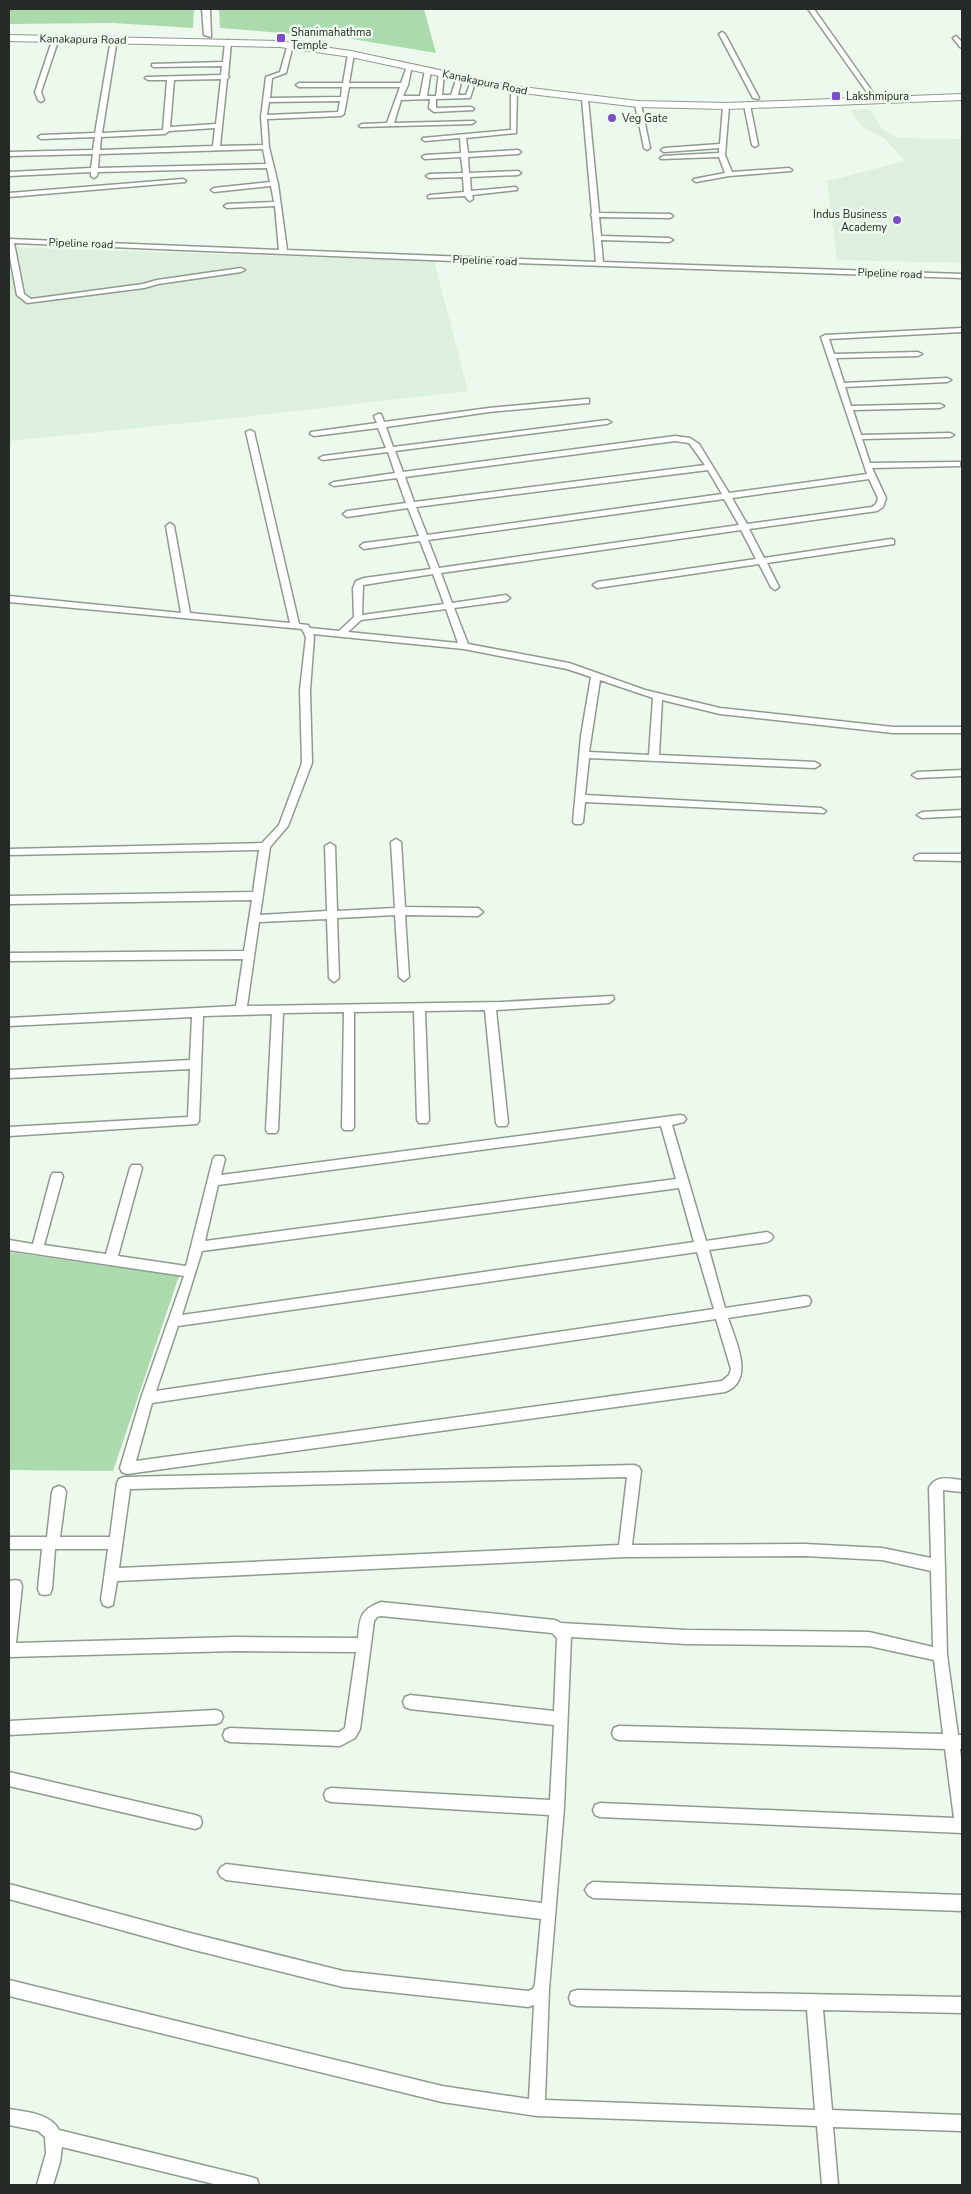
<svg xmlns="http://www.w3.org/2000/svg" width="971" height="2194" viewBox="0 0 971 2194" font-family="'Nunito Sans',sans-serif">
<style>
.built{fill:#ddf0de}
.green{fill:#abdbac}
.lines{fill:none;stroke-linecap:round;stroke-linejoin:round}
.minor-casing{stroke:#8f9b8f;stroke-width:3}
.tertiary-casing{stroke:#8f9b8f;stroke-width:3}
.trunk-casing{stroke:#8f9b8f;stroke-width:2}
.minor{fill:#fff;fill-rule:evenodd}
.tertiary{fill:#fff;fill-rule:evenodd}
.trunk{fill:#fff;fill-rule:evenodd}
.poi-dot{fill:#794ec7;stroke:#ecf9ec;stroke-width:2}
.labels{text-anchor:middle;stroke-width:5;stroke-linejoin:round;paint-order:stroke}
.far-poi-label{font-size:11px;fill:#262a26;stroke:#ecf9ec;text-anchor:start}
.far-street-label{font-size:11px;fill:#262a26;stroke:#ecf9ec}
</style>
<rect width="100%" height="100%" fill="#ecf9ec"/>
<!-- built -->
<path class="built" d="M870 109 883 130 898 138 962 139V263L837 260 827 181 905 161 885 139 862 127 850 110Z
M9 247 434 261 468 391 235 418 9 441Z"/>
<!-- green -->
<path class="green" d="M9 9H194L193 28 113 23 9 24Z
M219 9H424L436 53 346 38 220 28Z
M9 1252 179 1276 113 1471 9 1470Z"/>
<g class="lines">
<!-- minor casing -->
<g class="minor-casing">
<path id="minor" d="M808 9H814L874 94 873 95H869Z
M722 32 725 34 759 98 758 99 753 98 719 34Z
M56 36 59 38 41 92 44 100 41 102 38 100 35 92 53 38Z
M956 36 962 42V48L960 47 953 38Z
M114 37 117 39 102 133 163 130 167 80H148L145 78 146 77 221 75 222 66 154 67 152 66V64L223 62 225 42 228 40 231 42 228 76 229 77 227 79 220 146 263 145 261 117 266 77 280 72 288 44 293 45 286 73 272 78 270 98 341 97 342 87H299L296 85 299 83H343L348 54 351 52 354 54 349 83H401L407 66 412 65 408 85 403 96H420L425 70 428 68 431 70 427 96H436L439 72 444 73 442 95H451L457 77 462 78 458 95H466L471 81 476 80 470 98 436 99V108L471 107 474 109 473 110 434 112 429 108 430 99 401 100 394 123 474 121 475 122 472 124 360 127 359 126 362 124 387 123 400 87H349L344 114 341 116 267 119 269 147 278 184 287 250 596 262 592 217 591 215 592 213 582 99 585 97 588 99 599 213 670 214 673 216 670 218 599 217 601 236 669 238 673 240 669 242 601 240 603 262 962 274V278L454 261 14 243 24 294 31 299 143 284 157 280 241 268 245 270 241 272 158 284 144 288 27 303 17 295 9 252V239L279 250 275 206 227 208 224 206 227 204 274 202 271 186 214 192 211 190 214 188 270 182 267 168 98 172 97 176 94 178 91 176V172L9 176V172L91 168 93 154 9 156V152L93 150 95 137 41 139 38 137 41 135 95 133 111 39ZM221 79 216 124 170 127 174 80ZM340 101 338 112 267 115 269 102ZM215 128 213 146 100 150 101 137 165 134 169 131ZM263 149 266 164 98 168 99 154Z
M514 87 517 89 516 133 466 138 468 153 518 150 521 152 518 154 468 157 469 173 518 171 521 173 518 175 470 177 471 191 515 187 517 188V190L472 195 473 199 470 201 468 200 465 196 428 198V196L430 195 464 192 463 177 429 178 426 176 429 174 463 173 461 157 425 159 422 157 425 155 461 153 460 138 425 141 422 139 423 138 511 130V89Z
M638 102 641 104 650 148 647 150 644 148 635 104Z
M747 103 750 105 758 145 755 147 752 145 744 105Z
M726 104 729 106 725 155 732 172 789 168 792 170 791 171 729 176 696 182 693 180 694 179 725 173 719 157 661 159 660 158 663 156 719 153V148L664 152 661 150 664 148 720 144 723 106Z
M183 179 186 181 185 182 9 197V193Z
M962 328V332L829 339 834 354 918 352 922 354 918 356 836 358 844 383 947 378 951 380 947 382 845 387 851 406 940 404 944 406 940 408 853 410 861 435 950 433 954 435 950 437 862 439 870 463 957 462H960V466L872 468 886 498 883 507 877 511 749 529 764 558 891 539 894 540V544L767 563 779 587 775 590 771 587 759 564 597 588 593 585 597 582 756 559 741 530 441 573 452 603 506 595 510 598 506 601 454 608 468 644 569 663 645 690 720 708 893 727H962V733H893L720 714 662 700 659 755 815 762 820 765 815 768 589 758 585 795 821 808 826 811 824 813 585 802 583 822 581 824H575L573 822 581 736 591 677 567 669 464 649 313 634 314 637 310 690 312 763 288 826 270 847 260 915 327 911 325 846 330 843 335 846 337 911 395 908 391 842 396 839 401 842 405 907 478 908 483 912 478 916 405 915 409 977 404 981 399 977 395 915 337 918 339 978 334 982 329 978 327 919 259 922 247 1006 501 1002 613 996 614 999 609 1003 496 1010 508 1123 506 1126H498L496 1123 485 1010 425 1011 429 1120 427 1123H419L417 1120 414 1011 354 1012V1127L352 1130H344L342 1127 344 1012 283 1013 278 1130 276 1133H268L266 1130 272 1014 203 1016 199 1121 197 1124 9 1136V1127L188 1117 190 1069 9 1078V1070L190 1060 192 1017 9 1026V1018L236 1006 243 959 9 961V953L244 951 252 900 9 904V896L253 892 259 850 9 855V849L262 843 279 825 302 763 300 690 306 637 302 629 9 602V596L181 613 166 526 170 523 174 526 190 613 290 623 246 432 250 430 254 432 299 624 308 625 310 628 339 631 354 617 353 588 356 581 364 578 431 569 420 541 364 549 360 546 364 543 419 536 408 508 347 517 343 514 347 511 406 503 397 478 334 486 330 484 334 482 395 473 388 452 323 460 319 458 323 456 386 448 378 428 314 436 310 434 311 432 377 423 374 416 378 414H381L384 422 489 408 586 399H589V403L489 412 386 427 393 447 607 420 611 422 607 424 395 451 403 472 675 436 690 438 699 444 729 493 867 474 821 337 825 335ZM675 441 689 443 705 465 414 502 405 477ZM708 470 722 494 427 535 416 507ZM869 479 878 498 876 504 872 507 747 524 732 498ZM724 499 739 525 439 568 428 540ZM433 574 444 604 362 615 363 585ZM446 609 458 643 348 632 361 620ZM600 680 653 698 649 755 589 752Z
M962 770V776L917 778 912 775 917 772Z
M962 810V816L922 818 917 815 922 812Z
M919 854H962V861L915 860 914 858 915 856Z
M680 1115 684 1116 686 1119 684 1122 672 1125 706 1241 767 1232 771 1234 773 1237 771 1240 767 1242 709 1250 725 1308 805 1296 809 1297 811 1301 809 1305 805 1306 728 1318C735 1340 756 1380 725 1392L127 1474 122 1472 120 1468 141 1398 184 1276 9 1250V1240L33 1244 51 1176 53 1173H61L63 1176 44 1245 106 1254 130 1168 132 1165H140L142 1168 118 1256 186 1266 213 1159 215 1156H223L225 1159 221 1175ZM661 1126 676 1179 205 1241 218 1185ZM679 1188 694 1242 182 1315 202 1251ZM697 1252 714 1309 156 1391 178 1326ZM716 1319 731 1369 729 1375 722 1381 136 1461 152 1403Z
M634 1465 639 1467 641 1471 632 1545 805 1544 882 1548 931 1558 929 1488C936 1474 950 1479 962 1480V1492L943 1490 947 1655 958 1735H962V1749H960L962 1767V1833L600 1817 595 1815 593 1810 595 1805 600 1803 954 1818 945 1749 619 1740 614 1738 612 1733 614 1728 619 1726 943 1734 934 1660 869 1646 686 1644 571 1637 564 1808 549 1989 545 2100 815 2110 807 2010 577 2006 571 2004 569 1998 571 1992 577 1990 962 1997V2013L823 2010 832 2110 962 2115V2131L833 2127 838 2185H822L817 2126 537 2116 442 2102 9 1996V1980L442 2086 529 2099 534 2005 528 2007 343 1987 190 1949 9 1899V1884L190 1933 343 1971 528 1991 533 1989 535 1984 541 1919 226 1880 221 1877 218 1872 221 1867 226 1864 542 1903 549 1815 331 1802 326 1800 324 1795 326 1790 331 1788 550 1800 554 1725 410 1709 405 1707 403 1702 405 1697 410 1695 554 1711 557 1638 552 1633 381 1616 377 1617 374 1621 360 1729 355 1738 340 1746 230 1742 225 1740 223 1735 225 1730 230 1728 339 1732 345 1728 356 1652 235 1651 9 1657 10 1581 15 1580 20 1581 22 1586 16 1643 235 1637 358 1638C360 1617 360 1610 381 1602L555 1620 561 1623 686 1630 869 1632 933 1647 931 1571 882 1560 805 1556 625 1557 117 1581 113 1605 108 1607 103 1605 101 1600 108 1549H55L52 1589 50 1594 45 1595 40 1594 38 1589 42 1549H9V1537H47L52 1492 54 1488 59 1486 64 1488 66 1492 60 1537H110L117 1483 119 1479 124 1477ZM627 1477 619 1545 119 1568 130 1489Z
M216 1710 221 1712 223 1717 221 1722 216 1724 9 1735V1721Z
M9 1772 195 1815 200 1817 202 1822 200 1827 195 1829 9 1786Z
M593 1882 962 1895V1911L593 1898 588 1895 585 1890 588 1885Z
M9 2109C26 2112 50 2113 59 2130L251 2177 257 2179 259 2185H218L62 2147 60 2162 53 2185H37L46 2153 45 2137 38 2131 9 2125Z"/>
</g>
<!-- tertiary casing -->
<g class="tertiary-casing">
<path id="tertiary" d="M202 9H210L211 37 204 35Z"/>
</g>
<!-- trunk casing -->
<g class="trunk-casing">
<path id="trunk" d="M9 35 280 41 351 51 514 86 638 101 726 103 962 94V100L726 109 638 107 514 92 351 57 280 47 9 41Z"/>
</g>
<!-- minor -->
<use href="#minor" class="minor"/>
<!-- tertiary -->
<use href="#tertiary" class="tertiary"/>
<!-- trunk -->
<use href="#trunk" class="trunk"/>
</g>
<!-- markers -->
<g class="poi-dot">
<rect x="276" y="33" width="10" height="10" rx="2.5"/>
<rect x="831" y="91" width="10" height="10" rx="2.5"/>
<circle cx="612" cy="118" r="5"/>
<circle cx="897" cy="220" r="5"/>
</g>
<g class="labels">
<!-- far-poi labels -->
<g class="far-poi-label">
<text x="291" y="36">Shanimahathma<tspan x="291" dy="13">Temple</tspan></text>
<text x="846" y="100">Lakshmipura</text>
<text x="622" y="122">Veg Gate</text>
<text x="887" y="218" text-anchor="end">Indus Business<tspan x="887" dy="13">Academy</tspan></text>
</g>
<!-- far-street labels -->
<g class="far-street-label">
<text transform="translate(83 39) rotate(1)" y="4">Kanakapura Road</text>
<text transform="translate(485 82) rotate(12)" y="4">Kanakapura Road</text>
<text transform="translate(81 243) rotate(2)" y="4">Pipeline road</text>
<text transform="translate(485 260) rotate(2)" y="4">Pipeline road</text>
<text transform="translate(890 273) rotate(2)" y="4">Pipeline road</text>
</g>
</g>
<!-- border -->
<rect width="971" height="2194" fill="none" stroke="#262a26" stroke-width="20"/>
</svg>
